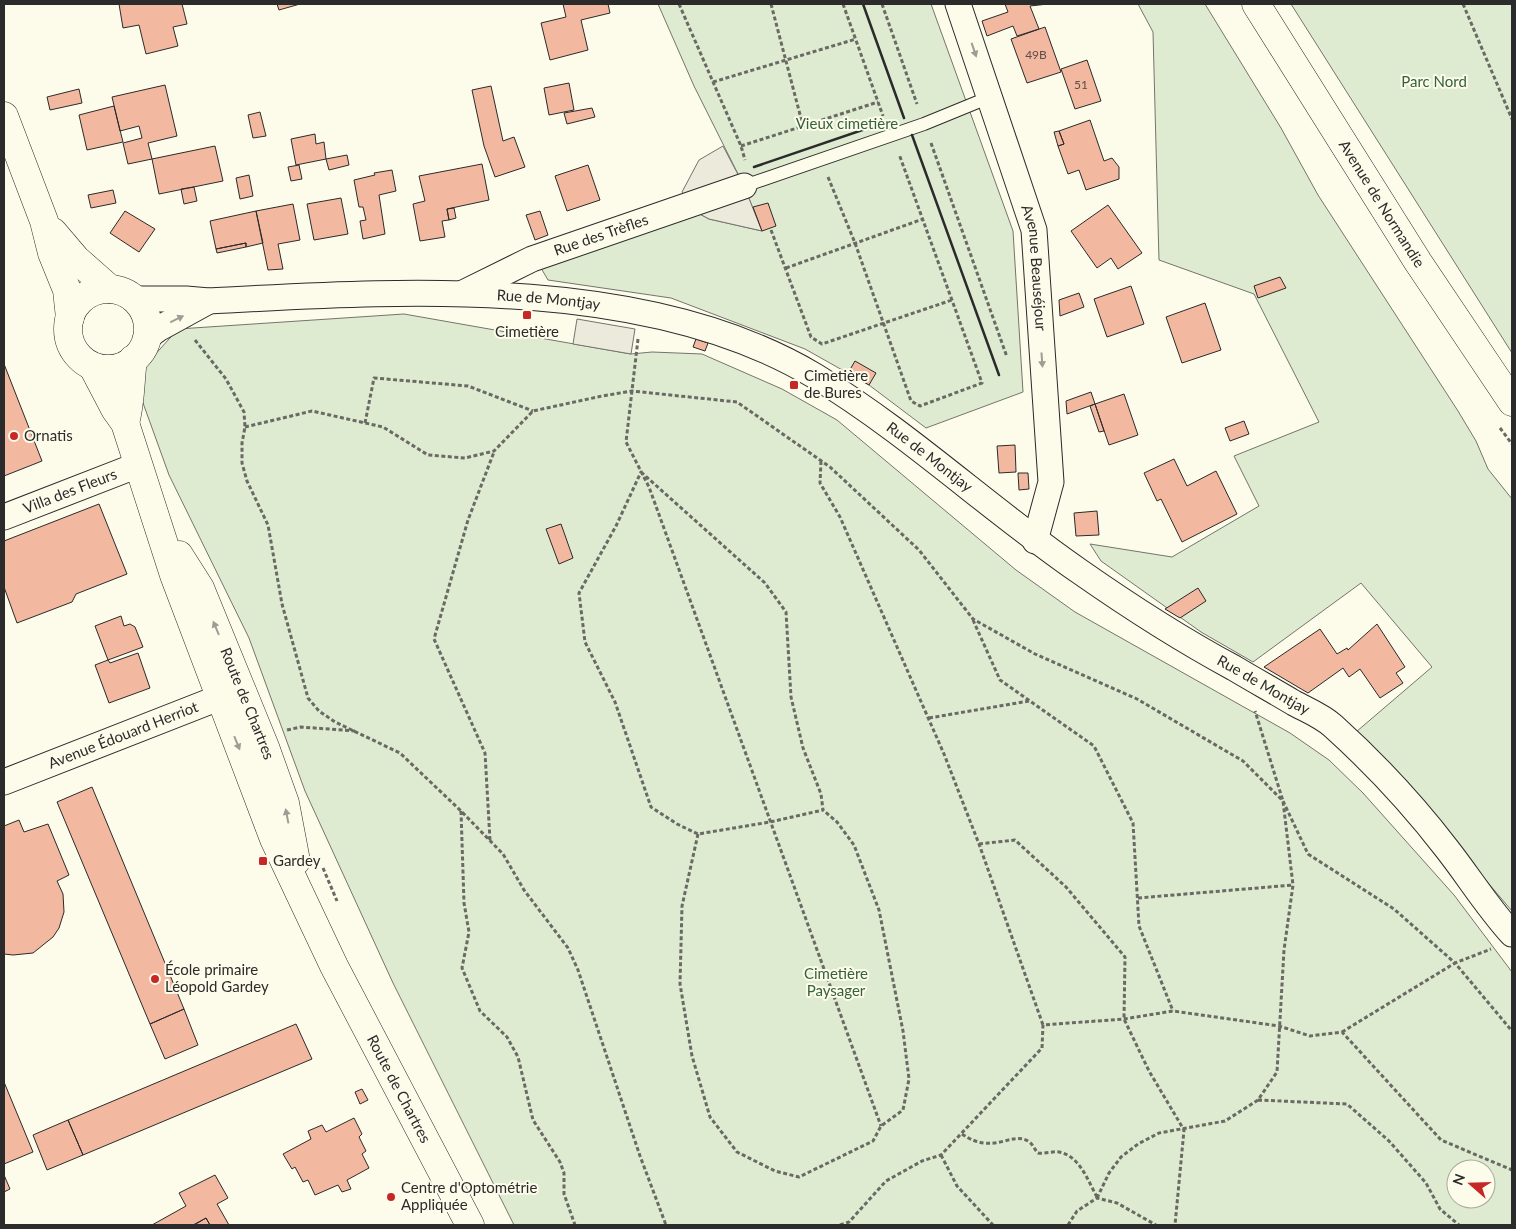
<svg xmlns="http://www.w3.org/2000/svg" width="1516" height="1229" viewBox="0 0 1516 1229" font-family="Lato,sans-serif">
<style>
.green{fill:#deebd1;stroke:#74746e;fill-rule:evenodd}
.parking{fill:#eceadb;stroke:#74746e}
.building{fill:#f2b8a0;stroke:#2b2b2b}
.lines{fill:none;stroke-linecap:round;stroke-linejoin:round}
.lane-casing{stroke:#2b2b2b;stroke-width:14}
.street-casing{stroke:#2b2b2b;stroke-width:27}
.secondary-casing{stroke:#2b2b2b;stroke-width:29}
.path{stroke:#6a6964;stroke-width:3;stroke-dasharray:4 2.5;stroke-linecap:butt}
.lane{stroke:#fdfbea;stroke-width:12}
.street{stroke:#fdfbea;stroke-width:25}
.secondary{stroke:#fdfbea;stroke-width:28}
.wall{stroke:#2b2b2b;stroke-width:2.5}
.oneway{fill:#9e9d94}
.poi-dot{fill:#c62828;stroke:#fdfbea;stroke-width:2}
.labels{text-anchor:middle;stroke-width:4;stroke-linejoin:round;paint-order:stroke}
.number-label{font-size:12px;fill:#5d4e48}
.park-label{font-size:15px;fill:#34623c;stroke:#fdfbea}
.street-label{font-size:15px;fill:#2b2b2b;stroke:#fdfbea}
.poi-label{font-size:15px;fill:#2b2b2b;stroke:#fdfbea;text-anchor:start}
</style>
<rect width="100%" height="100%" fill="#fdfbea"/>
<!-- green -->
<path class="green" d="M658 4H931L1013 231 1023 392 926 428 869 385 805 349 671 298 548 280 541 268 694 211 709 219 762 231 744 186 694 86Z
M1138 4H1205L1281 128 1318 195 1458 411 1476 441 1488 469 1512 499V911L1431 816 1356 732 1432 667 1361 583 1253 662 1201 632 1101 561 1090 544 1172 557 1259 506 1234 456 1319 422 1254 294 1159 260 1153 32Z
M1291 4H1512V353Z
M404 314 631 354 652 352 702 354 782 389 837 420 1016 570 1075 612 1290 733 1329 760 1363 793 1454 895 1512 972V1225H514L393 983 305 791 249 638 169 475 134 378 178 329ZM1456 1169H1486V1199H1456Z"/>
<!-- parking -->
<path class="parking" d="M723 146 744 186 762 231 709 219 694 211 682 192 699 160Z
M577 319 635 329 631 354 573 344Z"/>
<!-- building -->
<path class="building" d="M119 4H182L187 24 173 27 178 46 146 54 139 25 123 28Z
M277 4H300L279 10Z
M563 4H608L610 13 581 20 588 50 550 60 541 23 566 17Z
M1005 4H1048L1030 6 1039 29 1017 36 1013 26 987 36 982 21 1008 12Z
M1045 27 1061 72 1027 83 1011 39Z
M1087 60 1101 101 1075 109 1061 69Z
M569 83 574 110 549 115 544 88Z
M165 85 177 136 148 143 152 159 128 164 123 143 142 138 139 126 120 131 112 97Z
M491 86 503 141 514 137 525 167 495 177 484 146 472 90Z
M79 89 82 103 50 110 47 97Z
M114 106 123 142 87 150 79 115Z
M592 108 595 117 567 124 564 113Z
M260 112 266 136 253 138 248 115Z
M1090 120 1104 161 1112 158 1119 167V179L1086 190 1079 170 1068 174 1058 146 1064 144 1059 131Z
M1059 131 1064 144 1058 146 1054 132Z
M315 134 316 144 324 142 326 159 296 165 291 139Z
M215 146 223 181 159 194 152 159Z
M347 155 349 165 329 170 326 159Z
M482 164 489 200 447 209 449 220 442 221 445 237 420 241 413 204 425 201 419 176Z
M299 165 302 179 291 181 288 167Z
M588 165 600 200 567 211 555 176Z
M392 170 396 191 379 195 385 234 363 239 360 221 366 220 363 207H359L354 180 375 175 374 173Z
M249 175 253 196 240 199 236 178Z
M194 187 197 201 184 204 181 189Z
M113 190 116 203 91 208 88 195Z
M341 198 348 234 314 240 307 204Z
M768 203 776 226 762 231 753 207Z
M293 204 300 240 278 244 283 269 268 270 256 211Z
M1108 205 1142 253 1118 269 1111 258 1097 268 1071 231Z
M454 208 456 218 449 220 447 209Z
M125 211 155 229 139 252 110 233Z
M256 211 263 243 246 247V243L216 249 210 221Z
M540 211 548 235 535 240 526 215Z
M246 243V247L217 253 216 249Z
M1280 277 1286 288 1258 298 1254 286Z
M1131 286 1144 324 1107 337 1094 299Z
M1079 293 1084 307 1060 316 1059 300Z
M1205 303 1221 350 1182 363 1166 317Z
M696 339 708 343 705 351 693 347Z
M855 361 876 373 869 385 848 373Z
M4 364 42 461 4 476Z
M1091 392 1095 404 1067 414 1066 401Z
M1124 394 1138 435 1109 445 1095 404Z
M1095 404 1104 431 1099 432 1090 406Z
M1244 421 1249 434 1230 441 1225 428Z
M1015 445 1016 472 999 473 997 446Z
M1174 459 1187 486 1216 471 1237 514 1182 542 1161 499 1157 501 1144 473Z
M1018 473H1028L1029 489 1019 490Z
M99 504 127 574 76 594 72 602 17 623 4 587V541Z
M1097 511 1099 535 1076 536 1074 513Z
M561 524 573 558 559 564 546 529Z
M1198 588 1206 601 1180 618 1165 609Z
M121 616 124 626 130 624 135 627 143 647 108 660 95 626Z
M1377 624 1405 667 1396 673 1403 683 1380 698 1360 669 1349 677 1343 668 1308 693 1264 667 1320 629 1337 654 1347 648 1348 650Z
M138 653 150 688 109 703 95 665 108 660 110 663Z
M92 787 184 1009 150 1024 57 802Z
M19 820 24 832 48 824 69 875 57 881 63 894 64 912 59 928 53 937 33 953 13 955 4 954V826Z
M184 1009 198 1045 165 1059 150 1024Z
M296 1024 312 1059 83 1155 68 1120Z
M4 1082 33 1152 4 1164Z
M362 1089 368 1100 360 1104 355 1092Z
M354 1118 362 1134 359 1137 366 1151 362 1154 369 1168 347 1180 351 1189 342 1192 338 1185 315 1195 308 1180 303 1182 295 1167 292 1169 283 1154 311 1139 308 1131 322 1125 326 1132Z
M68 1120 83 1155 47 1170 33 1135Z
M4 1175 10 1189 4 1192Z
M215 1175 228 1198 217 1204 229 1225H210L206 1218 193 1225H152L186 1206 179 1193Z
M206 1218 210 1225H196V1224Z"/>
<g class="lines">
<!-- lane casing -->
<g class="lane-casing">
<path id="lane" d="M744 186 924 124 990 97"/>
</g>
<!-- street casing -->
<g class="street-casing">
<g id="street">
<path id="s1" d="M958 4 1034 230 1051 482 1035 541"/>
<path id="s2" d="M463 293 532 259 744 186"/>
<path id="s3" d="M133 299H186L209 301C399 291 645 274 815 376 909 433 989 509 1079 571 1129 606 1180 639 1234 668 1254 680 1274 691 1294 703 1307 710 1322 716 1333 726 1374 763 1414 806 1447 849 1469 877 1488 908 1512 934"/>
<path d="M146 338 158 329 209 301"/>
<path id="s4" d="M4 517 138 465"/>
<path id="s5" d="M4 782 239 690"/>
</g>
</g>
<!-- secondary casing -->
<g class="secondary-casing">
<g id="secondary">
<path id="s6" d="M1256 4 1418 262 1512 402"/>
<path d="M4 116 44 221 52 253 67 290 70 318"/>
<path d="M53 232 76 259 110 289"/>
<circle cx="108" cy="329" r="40"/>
<path id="s7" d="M93 367 115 409 125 423 174 575 274 839 334 966 470 1225"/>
<path d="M125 423C131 402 130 381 133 359"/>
<path id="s8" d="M179 555 200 588 265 747 285 803 296 861"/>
</g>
</g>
<!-- path -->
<path class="path" d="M679 4 741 146 745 160
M771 4 803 126
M843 4 883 116
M882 4 917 104
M1463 4 1512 119
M713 82 856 39
M931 143 1007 357
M741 146 878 102
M828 177 855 243 911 401 920 406 982 383 899 154
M771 230 811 337 822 344 952 300
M786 268 923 219
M638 339 626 442 649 487 881 1126
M195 340 226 379 244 412 245 427 242 443V463L247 481 268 525 282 604 308 698 319 711 335 722 400 753 461 811 503 854 524 890 568 948 578 970 640 1156 666 1225
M365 423 374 378 468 386 533 411
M245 427 312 411 383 427 428 455 465 458 494 451 533 411 602 396 632 391 737 402 830 467 919 550 973 619 1035 654 1137 699 1243 761 1283 801 1308 854 1394 909 1455 963 1491 949
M1500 428 1512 444
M821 461 820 483 840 517 944 754 979 844 1043 1025
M641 472 765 583 786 612 791 697 803 748 821 794 823 810 770 822 698 834 677 824 651 807 615 702 585 642 579 593 616 526Z
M973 620 1000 680 1094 746 1133 823 1139 926 1173 1011
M929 718 1029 701
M287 730 301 727 355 731
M461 811 464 903 469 932 462 968 480 1011 507 1037 518 1057 533 1120 560 1162 564 1173V1194L575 1225
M698 834 682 906 680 984 692 1056 710 1117 737 1152 775 1171 799 1177 873 1141 881 1126 903 1110 909 1079 903 1031 879 910 854 845 837 822 823 810
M490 840 485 753 434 639 468 520 494 452
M979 844 1015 840 1066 887 1125 957 1124 1019 1149 1071 1184 1130 1175 1225
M323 868 337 901
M1138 898 1293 885
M1342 1032 1455 963 1512 1031
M1258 1100 1347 1104 1389 1141 1426 1183 1440 1209 1459 1225
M962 1134C994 1156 1010 1131 1028 1141 1033 1144 1034 1149 1038 1153 1045 1154 1052 1151 1059 1152 1080 1156 1088 1181 1097 1197
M941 1155 957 1186 993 1225
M1097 1198 1109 1173 1121 1157 1138 1144 1159 1133 1225 1121 1258 1100 1277 1072 1284 950 1293 885 1283 801 1255 711
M840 1225 849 1222 886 1181 922 1161 941 1155 1042 1048 1043 1025 1124 1019 1173 1011 1279 1026 1310 1036 1342 1032 1441 1140 1512 1170
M1068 1225 1077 1211 1097 1198 1117 1203 1156 1225"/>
<!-- lane -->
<use href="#lane" class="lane"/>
<!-- street -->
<use href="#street" class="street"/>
<!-- secondary -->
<use href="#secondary" class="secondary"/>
<!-- wall -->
<path class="wall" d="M863 4 904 118
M912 135 999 375
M754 167 880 124"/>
</g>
<!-- one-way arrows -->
<defs><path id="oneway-solid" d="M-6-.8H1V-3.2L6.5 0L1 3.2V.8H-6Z" transform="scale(1.25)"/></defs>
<g class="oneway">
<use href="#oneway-solid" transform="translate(974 50) rotate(71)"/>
<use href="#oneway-solid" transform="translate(177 319) rotate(-26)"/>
<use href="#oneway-solid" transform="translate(1042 360) rotate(86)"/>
<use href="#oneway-solid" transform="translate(216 628) rotate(-113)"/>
<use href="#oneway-solid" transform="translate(237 743) rotate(68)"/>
<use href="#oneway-solid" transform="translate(287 816) rotate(-101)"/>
</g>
<!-- markers -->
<g class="poi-dot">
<rect x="522" y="310" width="10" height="10" rx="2.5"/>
<rect x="789" y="380" width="10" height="10" rx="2.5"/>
<circle cx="14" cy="436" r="5"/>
<rect x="258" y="856" width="10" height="10" rx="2.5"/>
<circle cx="155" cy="979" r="5"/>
<circle cx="391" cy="1197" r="5"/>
</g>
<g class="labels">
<!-- number labels -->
<g class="number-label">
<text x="1036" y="59">49B</text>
<text x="1081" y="89">51</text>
</g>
<!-- park labels -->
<g class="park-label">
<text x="1434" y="87">Parc Nord</text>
<text x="847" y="129">Vieux cimetière</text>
<text x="836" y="979">Cimetière<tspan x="836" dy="17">Paysager</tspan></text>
</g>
<!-- street labels -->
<g class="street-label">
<text dy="5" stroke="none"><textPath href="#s6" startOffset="236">Avenue de Normandie</textPath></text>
<text dy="5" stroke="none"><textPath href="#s2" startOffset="150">Rue des Trèfles</textPath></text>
<text dy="5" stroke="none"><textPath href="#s1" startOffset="276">Avenue Beauséjour</textPath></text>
<text dy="5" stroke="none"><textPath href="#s3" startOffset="416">Rue de Montjay</textPath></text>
<text dy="5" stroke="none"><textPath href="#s3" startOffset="836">Rue de Montjay</textPath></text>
<text dy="5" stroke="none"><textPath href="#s4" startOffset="71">Villa des Fleurs</textPath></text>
<text dy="5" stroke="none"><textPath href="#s3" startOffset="1241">Rue de Montjay</textPath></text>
<text dy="5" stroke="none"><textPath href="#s8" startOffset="164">Route de Chartres</textPath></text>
<text dy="5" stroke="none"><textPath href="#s5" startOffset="128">Avenue Édouard Herriot</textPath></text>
<text dy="5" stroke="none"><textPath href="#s7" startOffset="786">Route de Chartres</textPath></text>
</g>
<!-- poi labels -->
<g class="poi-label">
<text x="527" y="337" text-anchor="middle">Cimetière</text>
<text x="804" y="381">Cimetière<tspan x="804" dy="17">de Bures</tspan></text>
<text x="24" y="441">Ornatis</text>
<text x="273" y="866">Gardey</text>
<text x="165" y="975">École primaire<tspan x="165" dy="17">Léopold Gardey</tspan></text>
<text x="401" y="1193">Centre d'Optométrie<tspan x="401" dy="17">Appliquée</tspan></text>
</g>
</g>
<!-- border -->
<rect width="1516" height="1229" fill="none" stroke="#2b2b2b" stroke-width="10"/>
<!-- north arrow -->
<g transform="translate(1471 1184) rotate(290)"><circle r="24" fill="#fdfbea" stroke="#a9a89e"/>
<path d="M0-4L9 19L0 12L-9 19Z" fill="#c62828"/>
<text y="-8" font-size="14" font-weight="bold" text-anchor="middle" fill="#2b2b2b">N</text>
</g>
</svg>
